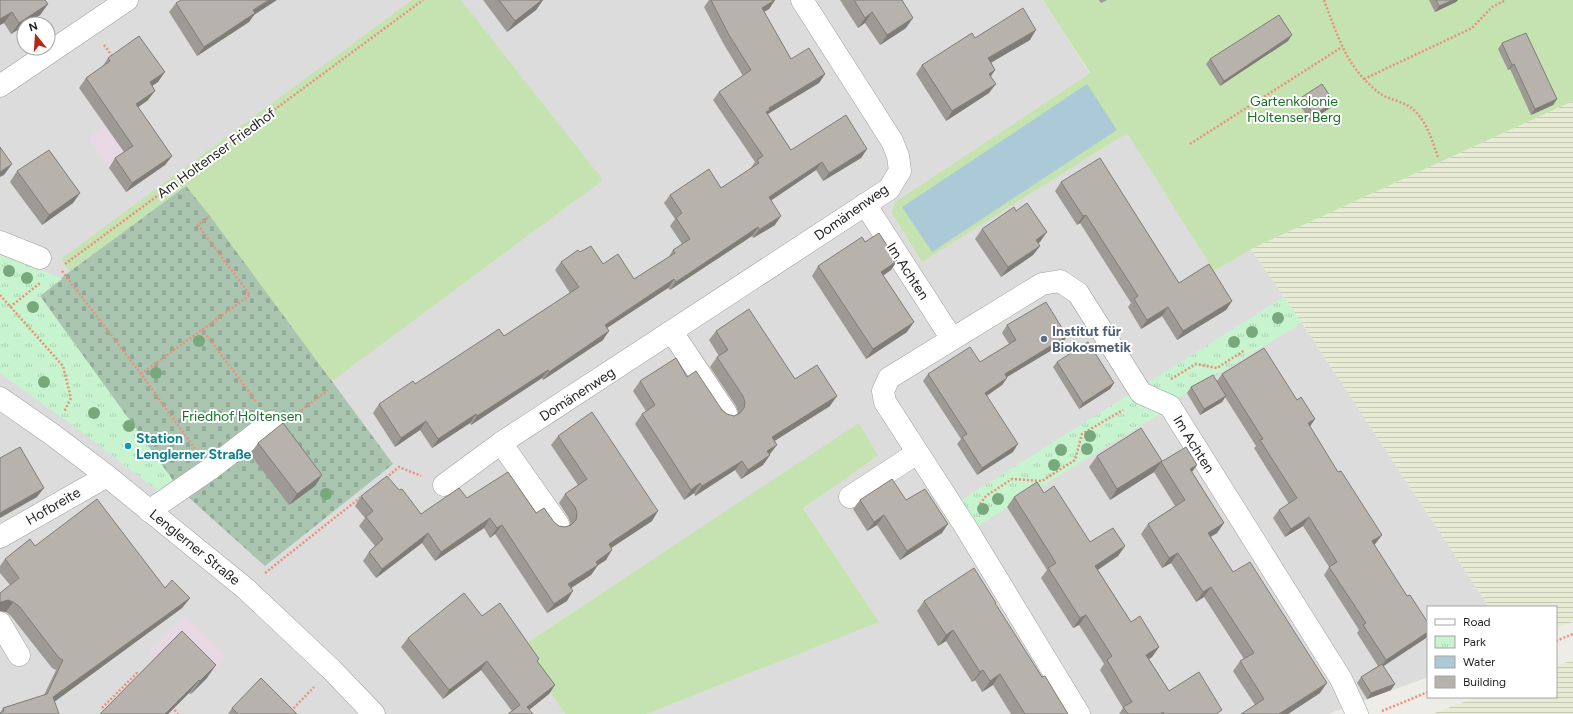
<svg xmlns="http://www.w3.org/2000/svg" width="1573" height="714" viewBox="0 0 1573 714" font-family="Figtree,sans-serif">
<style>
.residential{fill:#dddcdc;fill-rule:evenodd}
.industrial{fill:#e7d8e3}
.farmland{fill:url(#farmland-rules)}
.grass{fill:#c5e3b1}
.cemetery{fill:url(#cemetery-stones)}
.park{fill:url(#park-tufts)}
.water{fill:#abc9d7}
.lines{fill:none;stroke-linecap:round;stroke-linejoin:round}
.minor-casing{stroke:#a0a0a0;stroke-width:23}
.path{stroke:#eb907a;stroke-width:2.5;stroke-dasharray:2 2;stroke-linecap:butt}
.minor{stroke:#fff;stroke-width:22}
.tree{fill:#78a97d}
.wall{fill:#9d9994}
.shaded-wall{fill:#807d78}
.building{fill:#b7b2ac;stroke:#807d78}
.service-dot{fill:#5c6f8a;stroke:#fff;stroke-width:1.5}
.culture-dot{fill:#0f9aa8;stroke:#fff;stroke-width:1.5}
.labels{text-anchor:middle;stroke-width:4;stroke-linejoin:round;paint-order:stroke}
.park-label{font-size:14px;fill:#177227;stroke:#fff}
.street-label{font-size:14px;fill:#1f1f1f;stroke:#fff}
.service-label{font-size:14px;font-weight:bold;fill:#4e5e75;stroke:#fff;text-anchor:start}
.culture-label{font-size:14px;font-weight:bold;fill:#0d838f;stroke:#fff;text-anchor:start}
</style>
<defs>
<pattern id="farmland-rules" width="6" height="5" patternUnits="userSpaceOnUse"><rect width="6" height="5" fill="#e7ebd3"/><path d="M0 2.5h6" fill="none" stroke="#c6c9b5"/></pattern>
<pattern id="cemetery-stones" width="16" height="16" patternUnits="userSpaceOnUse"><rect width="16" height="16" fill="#a9c5b0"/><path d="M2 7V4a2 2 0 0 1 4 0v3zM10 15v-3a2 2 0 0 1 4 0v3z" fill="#91a997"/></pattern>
<pattern id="park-tufts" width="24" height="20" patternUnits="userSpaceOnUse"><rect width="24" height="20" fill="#c7f4cf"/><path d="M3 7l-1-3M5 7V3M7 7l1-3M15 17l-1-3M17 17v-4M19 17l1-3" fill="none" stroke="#aad1b1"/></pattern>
</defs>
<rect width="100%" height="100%" fill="#eeece6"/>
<!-- residential -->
<path class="residential" d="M0 0H1043L1214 270 1251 249 1302 323 1489 607H1428V677L1328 714H647L878 622 803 507 878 456 519 648 565 714H0ZM24 24H48V48H24Z"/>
<!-- industrial -->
<path class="industrial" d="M106 126 129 130 165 165 126 192 88 138Z
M185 616 227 657 191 694 149 652Z"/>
<!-- farmland -->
<path class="farmland" d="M1573 101V622L1556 628V607H1489L1302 323 1251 249Z
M1573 660V714H1432L1477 697H1556V666Z"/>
<!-- grass -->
<path class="grass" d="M412 0H461L603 180 332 381 186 186 70 271 61 259Z
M1043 0H1573V101L1251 249 1214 271 1127 133 922 262 892 213 895 202 1090 73Z
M859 423 878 456 803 508 879 622 647 714H565L519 648Z"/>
<!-- cemetery -->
<path class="cemetery" d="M186 186 210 216 393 464 265 566 177 487 40 296 65 275Z"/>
<!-- park -->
<path class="park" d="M0 252 62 279 40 296 170 476 177 487 165 496 79 430 0 373Z
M1284 297 1302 323 1175 400 1163 412 977 526 960 501Z"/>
<!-- water -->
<path class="water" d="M1087 84 1117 130 932 252 902 207Z"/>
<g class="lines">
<!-- minor casing -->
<g class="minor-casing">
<path id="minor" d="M0 86 127 0
M865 204 952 339
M0 242 40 258
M672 332 726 413
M0 398 53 435 107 476 246 589 332 670 374 714
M501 443 558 524
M444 485 501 443 889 189 900 171 898 156 892 141 802 0
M850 497 917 453
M149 511 210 469 271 422
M0 537 107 476
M0 623 19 655
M1079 714 965 526 885 402 883 391 889 378 1042 284 1060 281 1078 293 1141 393 1170 406 1341 679 1357 714"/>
</g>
<!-- path -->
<path class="path" d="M1324 0C1335 28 1343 57 1364 79 1369 84 1376 91 1382 95 1390 99 1398 101 1405 104 1425 114 1431 138 1438 157
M104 45 113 57
M1364 79 1472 28 1492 7 1506 0
M1190 144 1342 47
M65 264 423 0
M62 271 141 374 195 449
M0 295 63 366 71 398 64 412
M10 307 40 283
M202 329 256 401
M141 374 250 295 198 225 210 216
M1171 379 1196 364 1217 368 1245 350
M295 415 328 390
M386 478 399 467 421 476
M980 504 986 496 1012 479 1042 481 1075 460 1082 434 1123 410
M265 573 361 497
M1556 641 1573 634
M172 707 178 714
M102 708 137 673 141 677
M1382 711 1428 692
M288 714 314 687"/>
<!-- minor -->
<use href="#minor" class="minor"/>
</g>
<!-- trees -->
<g class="tree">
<circle cx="9" cy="271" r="6"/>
<circle cx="27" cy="278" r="6"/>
<circle cx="33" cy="307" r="6"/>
<circle cx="1278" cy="318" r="6"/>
<circle cx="1252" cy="332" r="6"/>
<circle cx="199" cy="341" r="6"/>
<circle cx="1234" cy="342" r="6"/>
<circle cx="156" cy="373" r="6"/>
<circle cx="44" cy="382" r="6"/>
<circle cx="94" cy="413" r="6"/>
<circle cx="129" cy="426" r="6"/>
<circle cx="1090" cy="436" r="6"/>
<circle cx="1087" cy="449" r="6"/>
<circle cx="1061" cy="450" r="6"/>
<circle cx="1054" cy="465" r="6"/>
<circle cx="326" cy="494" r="6"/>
<circle cx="998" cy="499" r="6"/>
<circle cx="983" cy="509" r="6"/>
</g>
<!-- wall -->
<path class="wall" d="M0 0 48 4 40 15 11 34 4 23 0 25Z
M483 0H543L536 10 507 32Z
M709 0H775L769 9 764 12 791 59 825 74 819 83 768 114 791 150 867 149 861 158 823 181 816 170 771 200 775 225 753 238 752 236 670 290 668 288 607 328 603 340 543 380 542 378 471 425 470 423 432 448 420 430 395 447 373 413 379 404 504 336 570 293 555 270 561 262 580 252 634 279 668 258 673 250 682 244 670 226 675 219 664 203 670 195 721 188 750 169 755 162 713 100 719 92 743 76 723 43 704 7Z
M840 0H902L906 28 880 45 865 23 858 28Z
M1099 0H1107L1101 3Z
M1429 0H1458L1456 2 1435 12Z
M176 3 254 15 249 22 197 56 169 12Z
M975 38 1030 40 991 62 995 70 991 76 989 93 946 121 916 74 922 65Z
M1288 41 1220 86 1206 64 1210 59Z
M1502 43 1557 99 1553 105 1531 115 1510 69 1508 70 1498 49Z
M108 58 158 82 152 86 148 100 138 107 172 156 165 165 126 192 109 168 115 158 124 152 79 88 86 78 102 67Z
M1302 97 1334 102 1330 108 1310 121 1298 102Z
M17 171 80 193 73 203 42 225 10 182Z
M1061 182 1179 283 1232 301 1226 310 1177 340 1162 316 1141 329 1128 307 1131 303 1080 223 1077 225 1055 191Z
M982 229 1040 242 1038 243 1040 246 1033 255 1001 277 975 239Z
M865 242 897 261 891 270 883 275 907 332 866 359 812 276 818 266Z
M1007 325 1067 336 1062 344 1007 377V378L1002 385 987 396 1013 452 977 475 957 444 961 439 923 381 928 374 980 362 1009 344 1002 333Z
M716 331 795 379 830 406 774 441 769 455H770L763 465 741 479 735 470 695 496 694 493 684 500 635 424 642 414 646 411 633 391 640 381 687 377 727 414 734 416 738 414V412L736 406 710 367 717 357 719 356 709 340Z
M1057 362 1114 383 1110 389 1079 409 1053 367Z
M1222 374 1310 427 1376 543 1374 545 1407 596 1428 623V635L1426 638 1384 666 1391 690 1367 699 1357 683 1361 677 1378 666 1357 633 1359 630 1324 575 1329 567 1303 526 1285 537 1273 518 1279 510 1289 504 1254 448 1256 446 1225 397 1222 402 1200 415 1187 393 1191 387 1217 381Z
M558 436 652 521 611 548 606 560 598 565 591 575 571 588 567 601 547 613 495 534 490 538 484 528 435 561 422 543 376 578 363 561 369 552 375 546 359 526 365 518 355 506 361 496 399 490 421 514 467 498 536 513 554 522 559 526 565 527 570 526V522L568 517 559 503 565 494 578 485 551 445Z
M258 443 322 475 315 486 289 505 250 454Z
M1097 456 1162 461 1192 472 1224 523 1217 533 1210 537 1233 572 1320 693 1288 714H1241L1255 705 1233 671 1240 661 1244 659 1204 597 1196 602 1171 563 1162 568 1141 534 1148 524 1175 506 1154 472 1110 500 1089 467Z
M1044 493 1090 542 1125 546 1118 556 1098 570 1131 622 1159 647 1152 657 1149 659 1169 691 1219 714H1119L1123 708 1100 670 1104 664 1079 625 1073 628 1041 578 1047 570 1007 507 1014 497Z
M860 500H906L942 533 900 560 877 525 867 531 853 509Z
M35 546 165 588 190 598 182 608 55 701 0 713 3 708 44 695 56 670 52 668 11 616 6 612 0 611V593L10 585 0 573V566L5 559Z
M924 601 996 603 995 604 1042 677 1068 714H1011L993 685 982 692 975 680 972 682 946 641 938 646 917 611Z
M482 616 537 662 555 685 549 694 529 710 512 711 481 670 443 699 401 647 408 638Z
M182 631 207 678 191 694 189 693 168 714H100Z
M232 708 297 714H228Z"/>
<!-- shaded-wall -->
<path class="shaded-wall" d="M269 0H277L254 15 249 22 197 56 204 47 253 10Z
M542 0H543L536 10 507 32 515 21Z
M775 0 769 9 756 16 762 8Z
M1453 0H1458L1456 2 1435 12 1439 6Z
M48 4 40 15 26 24H24V26L11 34 19 23Z
M12 12 4 23 0 25V19Z
M872 12 865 23 858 28 865 18Z
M913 18 906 28 880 45 887 35Z
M1036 30 1030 40 982 68 988 58Z
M1292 35 1288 41 1220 86 1224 81Z
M1514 64 1510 69 1508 70 1512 65Z
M995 70 989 79V74Z
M165 72 158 82 143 92 150 82Z
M825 74 819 83 766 115 760 120 769 108Z
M996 84 989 93 946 121 952 111Z
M155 91 148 100 129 114 136 104Z
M1557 99 1553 105 1531 115 1535 109Z
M1334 102 1330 108 1310 121 1314 115Z
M867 149 861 158 823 181 829 173Z
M172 156 165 165 126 192 132 183Z
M822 162 816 170 763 206 769 197Z
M12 164 4 175 0 177V172Z
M80 193 73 203 42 225 49 215Z
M1086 215 1080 223 1077 225 1083 216Z
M781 216 775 225 753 238 759 230Z
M758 227 752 236 670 290 676 282Z
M1047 232 1040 242 1029 250 1036 240Z
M1040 246 1033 255 1001 277 1008 267Z
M897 261 891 270 874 282 881 272Z
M674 279 668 288 599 333 605 325Z
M1232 301 1226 310 1177 340 1183 331Z
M1168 307 1162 316 1141 329 1147 320Z
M914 322 907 332 866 359 873 349Z
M609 331 603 340 543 380 549 372Z
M1067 336 1062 344 1000 381 1005 374Z
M548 370 542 378 471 425 477 416Z
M1007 378 1002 385 980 400 985 393Z
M1114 383 1110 389 1079 409 1083 403Z
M837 396 830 406 765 447 772 437Z
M1226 396 1222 402 1200 415 1204 409Z
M476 414 470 423 432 448 438 439Z
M1315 419 1309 428 1308 423Z
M426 421 420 430 395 447 401 438Z
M1018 444 1013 452 977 475 982 468Z
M777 445 770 454 760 461 767 451Z
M770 455 763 465 741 479 748 470Z
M742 461 735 470 695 496 702 486Z
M1162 461 1154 472 1110 500 1117 489Z
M1197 465 1190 475V469Z
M322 475 315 486 289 505 297 494Z
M700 483 694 493 684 500 691 490Z
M44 488 37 497 0 518V513Z
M658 511 652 521 602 554 609 544Z
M884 515 877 525 867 531 874 522Z
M1309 517 1303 526 1285 537 1291 529Z
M490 518 484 528 435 561 441 552Z
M1224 523 1217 533 1201 543 1208 533Z
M948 524 942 533 900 560 907 551Z
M502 525 495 534 490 538 497 528Z
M428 533 422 543 376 578 382 569Z
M1382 535 1376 543 1366 550 1372 541Z
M1125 546 1118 556 1088 576 1095 566Z
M612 550 606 560 589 571 596 562Z
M1178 553 1171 563 1162 568 1169 558Z
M598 565 591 575 562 594 568 584Z
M1211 587 1204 597 1196 602 1203 592Z
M573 591 567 601 547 613 554 604Z
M190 598 182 608 46 708 53 697Z
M8 600 13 602 6 612 0 611V603L1 602Z
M1086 615 1079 625 1073 628 1080 618Z
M953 630 946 641 938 646 946 635Z
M1428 632V635L1426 638 1380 668 1386 660Z
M1159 647 1152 657 1139 665 1146 655Z
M487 661 481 670 443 699 449 690Z
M216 665 207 678 191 694 200 681Z
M983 670 975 680 972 682 980 672Z
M1000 674 993 685 982 692 990 681Z
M199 680 189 693 168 714H165Z
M1327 683 1320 693 1288 714H1279Z
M1395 684 1391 690 1367 699 1371 693Z
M555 685 549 694 524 714 527 707Z"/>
<!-- building -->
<path class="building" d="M0 0H45L48 4 19 23 12 12 0 19Z
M181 0H269L253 10 255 13 204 47 176 3Z
M499 0H542L515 21Z
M711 0H775L762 8 791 59 809 48 825 74 769 108 770 110 766 112 791 150 846 115 867 149 829 173 822 162 769 197 781 216 759 230 758 227 676 282 674 279 605 325 609 331 549 372 548 370 477 416 476 414 438 439 426 421 401 438 379 404 413 381 415 384 499 329 504 336 579 287 561 262 578 250 580 252 591 246 603 264 618 254 634 279 675 253 673 250 690 239 676 218 682 213 670 195 709 169 721 188 759 163 757 160 763 156 719 92 751 70 729 35Z
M854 0H902L913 18 887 35 872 12 865 18Z
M1436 0H1453L1439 6Z
M1023 8 1036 30 988 58 995 70 989 74 996 84 952 111 922 65 972 33 975 38Z
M1279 15 1292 35 1224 81 1210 59Z
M1526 33 1557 99 1535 109 1514 64 1512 65 1502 43Z
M139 36 165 72 150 82 155 91 136 104 172 156 132 183 115 158 133 146 86 78 110 61 108 58Z
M1322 84 1334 102 1314 115 1302 97Z
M0 147 12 164 0 172Z
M49 150 80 193 49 215 17 171Z
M1100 158 1179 283 1209 264 1232 301 1183 331 1168 307 1147 320 1134 299 1138 296 1086 215 1083 216 1061 182Z
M1027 203 1047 232 1036 240 1040 246 1008 267 982 229 1014 207 1016 211Z
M879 233 897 261 881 272 914 322 873 349 818 266 862 237 865 242Z
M1046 302 1067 336 1005 374 1007 378 985 393 1018 444 982 468 962 437 967 434 928 374 970 347 980 362 1016 340 1007 325Z
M749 309 795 379 817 365 837 396 772 437 777 445 767 451 770 455 748 470 742 461 702 486 700 483 691 490 642 414 655 405 640 381 676 358 687 377 696 371 722 410 727 414 734 416 740 413 744 408 745 402 743 396 717 357 728 350 716 331Z
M1088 342 1114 383 1083 403 1057 362Z
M1264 348 1297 400 1301 397 1315 419 1308 423 1338 472 1341 471 1382 535 1372 541 1407 596 1410 595 1428 623V632L1386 660 1363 625 1366 623 1329 567 1337 562 1309 517 1291 529 1279 510 1297 498 1260 440 1263 439 1222 374Z
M1213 375 1226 396 1204 409 1191 387Z
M592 412 658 511 609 544 612 550 596 562 598 565 568 584 573 591 554 604 502 525 497 528 490 518 441 552 428 533 382 569 369 552 383 539 366 517 373 511 361 496 387 476 399 490 402 489 421 514 459 488 467 498 508 472 536 513 544 508 554 522 559 526 565 527 571 525 576 520 577 513 575 507 565 494 587 479 558 436Z
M283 423 322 475 297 494 258 443Z
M1141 428 1162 461 1117 489 1097 456Z
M20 447 44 488 0 513V458Z
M1186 447 1197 465 1190 469 1224 523 1208 533 1233 572 1250 562 1327 683 1279 714H1241L1264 699 1240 661 1254 653 1211 587 1203 592 1178 553 1169 558 1148 524 1185 500 1161 462Z
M892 479 906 500 925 489 948 524 907 551 884 515 874 522 860 500Z
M1037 482 1044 493 1054 486 1090 542 1113 528 1125 546 1095 566 1131 622 1140 616 1159 647 1146 655 1169 691 1199 672 1222 710 1216 714H1164L1163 712 1160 714H1128L1123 707 1132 702 1107 660 1112 656 1086 615 1080 618 1048 568 1056 563 1014 497Z
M97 499 165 588 172 580 190 598 53 697 59 714H0V713L4 711 3 708 47 694 63 660 59 658 19 606 13 602 8 600 1 602 0 603V593L19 578 5 559 30 539 35 546Z
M974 568 996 603H995L1042 677 1045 676 1068 714H1025L1000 674 990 681 983 670 980 672 953 630 946 635 924 601Z
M464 593 482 616 500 603 539 659 537 661 555 685 527 707 533 714H508L520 705 487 661 449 690 408 638Z
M182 631 216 665 200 681 199 680 165 714H100Z
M1382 664 1395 684 1371 693 1361 677Z
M261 678 297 714H238L232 708Z"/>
<!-- markers -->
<circle class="service-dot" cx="1044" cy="339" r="4"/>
<circle class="culture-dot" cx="128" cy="446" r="4"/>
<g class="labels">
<!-- park labels -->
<g class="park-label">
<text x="1294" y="106">Gartenkolonie<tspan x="1294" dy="16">Holtenser Berg</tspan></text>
<text x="242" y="421">Friedhof Holtensen</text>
</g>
<!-- street labels -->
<g class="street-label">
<text transform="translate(216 153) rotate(-36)" y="5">Am Holtenser Friedhof</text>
<text transform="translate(851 212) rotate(-35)" y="5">Domänenweg</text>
<text transform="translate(908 271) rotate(57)" y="5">Im Achten</text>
<text transform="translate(577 394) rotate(-33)" y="5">Domänenweg</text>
<text transform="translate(1194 444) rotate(58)" y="5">Im Achten</text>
<text transform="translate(53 506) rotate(-30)" y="5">Hofbreite</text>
<text transform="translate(195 547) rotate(39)" y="5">Lenglerner Straße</text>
</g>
<!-- service labels -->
<g class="service-label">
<text x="1052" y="336">Institut für<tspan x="1052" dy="16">Biokosmetik</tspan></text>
</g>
<!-- culture labels -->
<g class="culture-label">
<text x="136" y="443">Station<tspan x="136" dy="16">Lenglerner Straße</tspan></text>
</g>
</g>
<!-- legend -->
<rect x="1427" y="606" width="130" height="92" fill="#ffffff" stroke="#a5a5a5"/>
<rect x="1435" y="619" width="20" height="6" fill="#ffffff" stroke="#a5a5a5"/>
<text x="1463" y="626" font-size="12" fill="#1f1f1f">Road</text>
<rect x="1435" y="636" width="20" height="12" fill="url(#park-tufts)" stroke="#a5a5a5"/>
<text x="1463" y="646" font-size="12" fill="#1f1f1f">Park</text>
<rect x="1435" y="656" width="20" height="12" fill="#abc9d7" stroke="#a5a5a5"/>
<text x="1463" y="666" font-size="12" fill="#1f1f1f">Water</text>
<rect x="1435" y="676" width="20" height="12" fill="#b7b2ac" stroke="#a5a5a5"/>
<text x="1463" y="686" font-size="12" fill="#1f1f1f">Building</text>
<!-- north arrow -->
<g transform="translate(36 36) rotate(343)"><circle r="19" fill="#ffffff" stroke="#a5a5a5"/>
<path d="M0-3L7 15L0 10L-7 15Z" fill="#b82415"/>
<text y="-6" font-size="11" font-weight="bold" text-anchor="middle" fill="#1f1f1f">N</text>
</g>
</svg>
